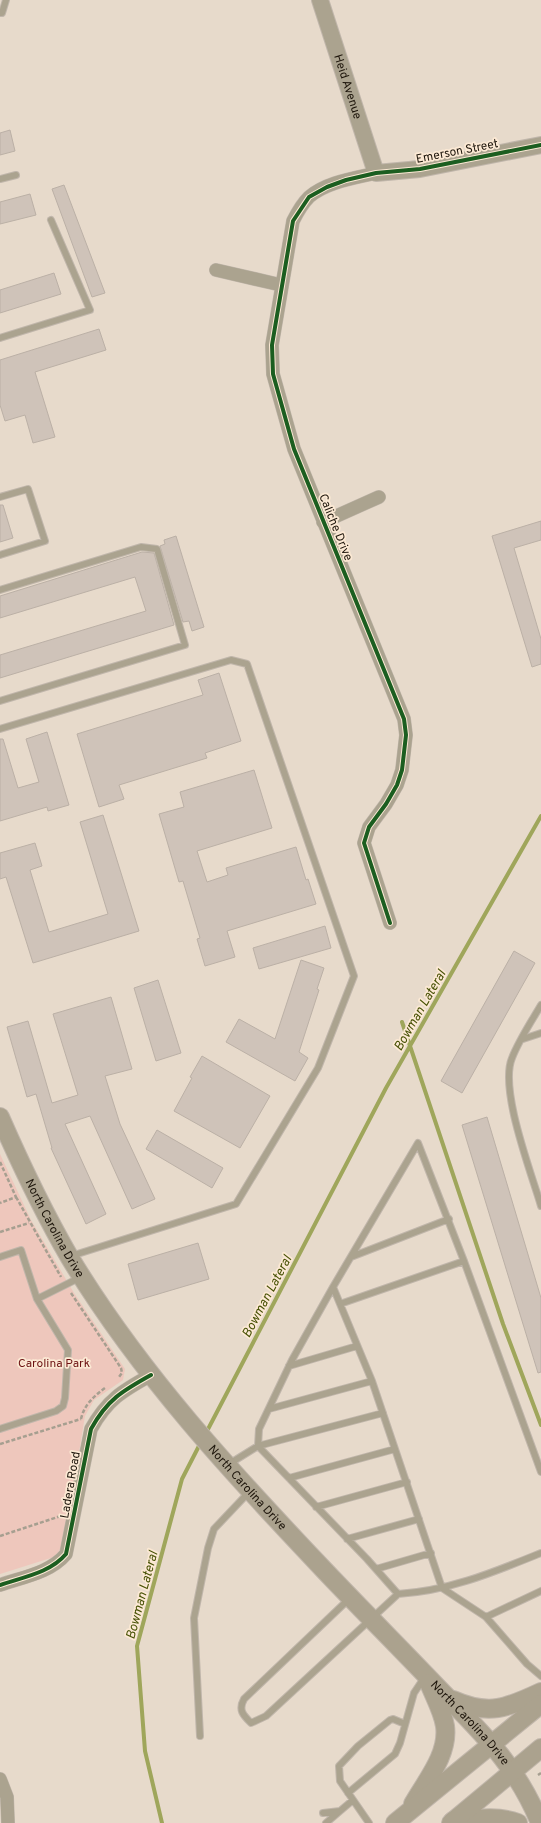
<svg xmlns="http://www.w3.org/2000/svg" width="541" height="1823" viewBox="0 0 541 1823" font-family="Overpass,sans-serif">
<style>
.green{fill:#eec7bc}
.lines{fill:none;stroke-linecap:round;stroke-linejoin:round}
.stream{stroke:#9fa65b;stroke-width:4}
.building{fill:#cfc3b9;stroke:#bbb0a6}
.service-casing{stroke:#c0b6ab;stroke-width:8}
.minor-casing{stroke:#c0b6ab;stroke-width:14}
.tertiary-casing{stroke:#c0b6ab;stroke-width:18}
.secondary-casing{stroke:#c0b6ab;stroke-width:20}
.path{stroke:#a69f90;stroke-width:2.5;stroke-dasharray:4 2;stroke-linecap:butt}
.service{stroke:#aba38f;stroke-width:6}
.minor{stroke:#aba38f;stroke-width:13}
.tertiary{stroke:#aba38f;stroke-width:16}
.secondary{stroke:#aba28e;stroke-width:18}
.cycleway-casing{stroke:#fce9d4;stroke-width:6}
.cycleway{stroke:#1b5e20;stroke-width:4}
.labels{text-anchor:middle;stroke-width:3.5;stroke-linejoin:round;paint-order:stroke}
.street-label{font-size:12px;fill:#1c140a;stroke:#fce9d4}
.park-label{font-size:12px;fill:#6c1212;stroke:#fce9d4}
.water-label{font-size:13px;font-style:italic;fill:#475105;stroke:#fce9d4}
</style>
<rect width="100%" height="100%" fill="#e7dacb"/>
<!-- green -->
<path class="green" d="M0 1154 31 1220 74 1293 125 1369 123 1380 94 1400 85 1416 65 1537 57 1556 0 1574Z"/>
<g class="lines">
<!-- stream -->
<path class="stream" d="M402 1022 503 1324 541 1425
M206 1433 386 1088 541 816
M162 1823 145 1751 137 1646 182 1479 201 1442"/>
</g>
<!-- building -->
<path class="building" d="M10 130 15 151 0 155V133Z
M64 185 105 293 92 297 52 189Z
M30 194 36 215 0 224V202Z
M54 273 61 294 0 313V290Z
M99 329 106 350 35 372 55 437 33 443 25 415 5 421 0 405V360Z
M0 505H3L13 538 0 542Z
M541 521V540L514 548 541 639V664L532 667 492 536Z
M176 536 204 627 192 631 189 621 183 622 160 546 165 544 164 540Z
M142 552 154 553 174 625 0 678V655L146 611 135 577 0 618V596Z
M219 673 241 741 205 753 207 758 119 785 124 799 99 807 77 734 203 695 198 680Z
M47 732 69 805 48 811 47 807 0 821V739H3L18 788 39 782 26 739Z
M254 770 272 828 197 851 207 882 228 875 226 868 296 847 306 880 308 879 316 904 227 931 235 957 205 966 197 939 200 938 183 881 179 882 159 814 184 807 180 792Z
M103 815 139 931 33 963 6 877 0 879V853L35 843 42 866 30 870 49 932 108 914 80 822Z
M325 926 331 948 259 969 253 948Z
M514 951 535 963 462 1093 441 1081Z
M301 960 324 968 317 989 319 990 299 1052 308 1058 295 1081 226 1042 239 1019 275 1039Z
M158 980 181 1053 156 1061 134 988Z
M111 997 132 1069 105 1076 120 1124 155 1199 132 1209 90 1116 65 1124 106 1214 86 1224 51 1148H52L36 1094 27 1097 7 1027 28 1021 52 1103 78 1095 53 1014Z
M202 1056 270 1096 240 1148 174 1111 192 1078 190 1077Z
M487 1117 541 1298V1372L538 1373 462 1125Z
M157 1130 223 1168 212 1188 146 1149Z
M198 1243 209 1279 138 1300 128 1264Z"/>
<g class="lines">
<!-- service casing -->
<g class="service-casing">
<path id="service" d="M0 13H2L6 0
M0 179 16 175
M0 338 90 310 51 220
M0 497 28 489 45 541 0 555
M0 590 141 547 157 549 185 645 0 701
M0 729 231 660 247 664 354 976 318 1068 236 1204 71 1256
M541 1005C531 1022 519 1040 512 1058 499 1089 531 1172 541 1206
M523 1039 541 1033
M0 1257 21 1250 37 1299 68 1350 65 1398 63 1406 56 1411 0 1429
M351 1257 449 1219
M464 1261 541 1472
M333 1287 418 1143 464 1261 340 1304
M37 1299 81 1277
M289 1366 357 1346
M269 1409 372 1381
M229 1464 258 1446 383 1413
M289 1478 395 1449
M316 1507 407 1482
M347 1539 419 1519
M376 1569 431 1553
M541 1591 486 1617 527 1664 541 1676
M398 1594 367 1559 258 1446 259 1429 292 1360 333 1287 372 1381 442 1588 486 1617
M349 1599 244 1699C238 1710 243 1715 251 1723L266 1716 398 1594C449 1591 494 1572 541 1553
M200 1736 194 1618 208 1548 214 1529 250 1491
M348 1793 395 1754 400 1743 414 1693 424 1678
M340 1811 353 1800
M323 1813 340 1811 326 1823
M369 1823 340 1781 339 1766 358 1746 390 1720 393 1719 405 1724"/>
</g>
<!-- minor casing -->
<g class="minor-casing">
<path id="minor" d="M376 173C355 178 326 182 309 197 302 204 297 213 293 221L272 345 273 374 294 449 404 719 406 735 402 770 397 785 386 804 369 827 364 843 390 923
M216 270 281 285
M323 522 379 497
M0 1585C23 1577 50 1573 66 1554L91 1429C107 1400 122 1391 151 1375
M0 1779 7 1797 8 1823"/>
</g>
<!-- tertiary casing -->
<g class="tertiary-casing">
<g id="tertiary">
<path id="s1" d="M320 0 376 173 420 169 541 145"/>
</g>
</g>
<!-- secondary casing -->
<g class="secondary-casing">
<g id="secondary">
<path id="s2" d="M0 1117C21 1165 44 1213 70 1258 140 1374 233 1474 325 1571 364 1612 403 1651 441 1691 483 1734 517 1766 540 1823"/>
<path d="M453 1700C489 1716 507 1708 541 1692"/>
<path d="M413 1804C426 1781 449 1754 445 1726 443 1712 434 1696 429 1683"/>
<path d="M453 1821C475 1819 497 1815 518 1823"/>
<path d="M395 1823 541 1704"/>
<path d="M451 1823 541 1748"/>
</g>
</g>
<!-- path -->
<path class="path" d="M0 1162 16 1197 0 1203
M16 1197 61 1277
M0 1232 29 1223
M71 1293 121 1368 122 1373 119 1377
M81 1419C84 1405 94 1396 105 1388
M0 1444 81 1419
M0 1536 61 1516
M538 1775 541 1773"/>
<!-- service -->
<use href="#service" class="service"/>
<!-- minor -->
<use href="#minor" class="minor"/>
<!-- tertiary -->
<use href="#tertiary" class="tertiary"/>
<!-- secondary -->
<use href="#secondary" class="secondary"/>
<!-- cycleway casing -->
<g class="cycleway-casing">
<path id="cycleway" d="M390 923 364 843 369 827 386 804 397 785 402 770 406 735 404 719 294 449 273 374 272 345 293 221 309 197 327 187 346 180 376 173 420 169 541 145
M0 1585C23 1577 50 1573 66 1554L91 1429C107 1400 122 1391 151 1375"/>
</g>
<!-- cycleway -->
<use href="#cycleway" class="cycleway"/>
</g>
<g class="labels">
<!-- street labels -->
<g class="street-label">
<text dy="4" stroke="none"><textPath href="#s1" startOffset="91">Heid Avenue</textPath></text>
<text transform="translate(457 151) rotate(-11)" y="4">Emerson Street</text>
<text transform="translate(336 527) rotate(68)" y="4">Caliche Drive</text>
<text dy="4" stroke="none"><textPath href="#s2" startOffset="124">North Carolina Drive</textPath></text>
<text transform="translate(70 1485) rotate(-80)" y="4">Ladera Road</text>
<text dy="4" stroke="none"><textPath href="#s2" startOffset="448">North Carolina Drive</textPath></text>
<text dy="4" stroke="none"><textPath href="#s2" startOffset="772">North Carolina Drive</textPath></text>
</g>
<!-- park labels -->
<g class="park-label">
<text x="54" y="1367">Carolina Park</text>
</g>
<!-- water labels -->
<g class="water-label">
<text transform="translate(419 1010) rotate(-60)" y="5">Bowman Lateral</text>
<text transform="translate(266 1296) rotate(-62)" y="5">Bowman Lateral</text>
<text transform="translate(141 1595) rotate(-75)" y="5">Bowman Lateral</text>
</g>
</g>
</svg>
